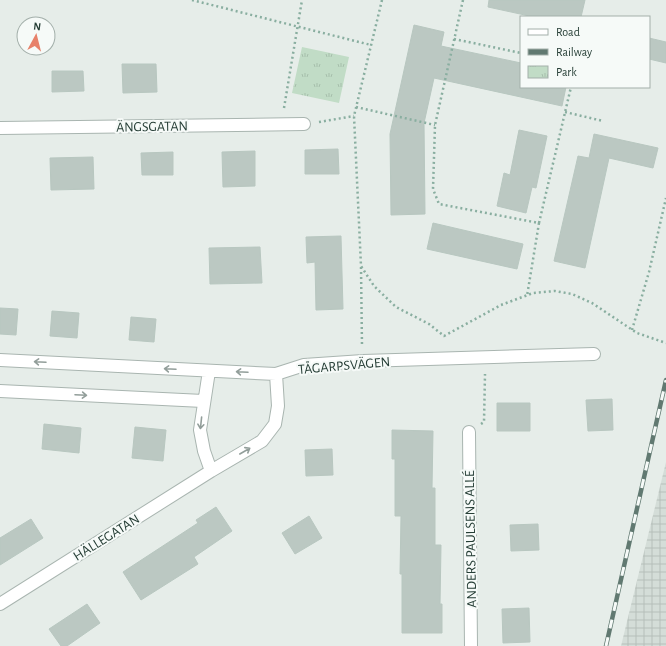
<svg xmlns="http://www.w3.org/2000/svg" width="666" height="646" viewBox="0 0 666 646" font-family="'Alegreya Sans',sans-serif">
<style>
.industrial{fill:url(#industrial-grid)}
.park{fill:url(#park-tufts)}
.building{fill:#bbc8c2;stroke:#b8c7c0}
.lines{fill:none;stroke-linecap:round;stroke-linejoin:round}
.minor-casing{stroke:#a9b5b0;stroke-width:14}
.path{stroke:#89aea0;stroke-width:2.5;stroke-dasharray:2 3;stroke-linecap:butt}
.minor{stroke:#fff;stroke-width:12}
.rail-casing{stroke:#617971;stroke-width:4.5}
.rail{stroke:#f6faf8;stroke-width:3;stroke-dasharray:9;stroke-linecap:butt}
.oneway{stroke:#929e9a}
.labels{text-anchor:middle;stroke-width:4;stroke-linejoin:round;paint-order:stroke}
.street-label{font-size:14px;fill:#263e36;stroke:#f6faf8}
</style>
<defs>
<pattern id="industrial-grid" width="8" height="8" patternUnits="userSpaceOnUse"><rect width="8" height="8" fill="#d4ddd8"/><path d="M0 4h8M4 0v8" fill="none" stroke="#b6bfba"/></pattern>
<pattern id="park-tufts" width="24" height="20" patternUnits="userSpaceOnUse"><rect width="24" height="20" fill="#c1dcc6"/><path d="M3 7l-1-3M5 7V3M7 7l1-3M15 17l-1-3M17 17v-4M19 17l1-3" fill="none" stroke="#a6beab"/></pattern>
</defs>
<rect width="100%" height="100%" fill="#e6ede9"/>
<!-- industrial -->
<path class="industrial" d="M666 462V646H621Z"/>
<!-- park -->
<path class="park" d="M302 47 349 57 339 103 292 93Z"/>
<!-- building -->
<path class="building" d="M489 0H585L581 17H534L488 7Z
M414 25 444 32 441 46 521 63V87H566L562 106 434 78 424 123 425 214 391 215 390 134Z
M649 38 666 42V63L649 59Z
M122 64H156L157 92 123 93Z
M52 71H83L84 91 52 92Z
M519 130 547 136 536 188 532 187 526 213 497 206 504 173 510 175Z
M594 134 658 148 653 168 609 158 585 268 554 261 578 156 589 158Z
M338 149 339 174H305V150Z
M255 151V186L223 187 222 152Z
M173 152V175H142L141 153Z
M93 157 94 189 51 190 50 158Z
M433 223 523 244 517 269 427 249Z
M341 236 343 309 316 310 315 262 307 263 306 237Z
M260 247 262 283 210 284 209 248Z
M0 308 18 309 16 335 0 334Z
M52 311 79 313 77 338 50 336Z
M131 317 156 319 154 342 129 340Z
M612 399 613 430 588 431 586 400Z
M497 403H530V431H497Z
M44 424 81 428 79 453 42 449Z
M135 427 166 430 163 461 132 458Z
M392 430 433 431 432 488H435V545H441L440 604H442V633H402V574H400L401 516H395V459H392Z
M332 449 333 475 306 476 305 450Z
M216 507 232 531 194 557 198 564 141 600 123 572 198 523 196 520Z
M309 516 322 538 295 554 282 533Z
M31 519 43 538 0 565V538Z
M538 524 539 550 511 551 510 525Z
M87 604 100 623 67 646H61L49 629Z
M529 608 530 642 503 643 502 609Z"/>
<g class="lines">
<!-- minor casing -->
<g class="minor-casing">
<path id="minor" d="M0 128 304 124
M0 360 276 374 304 365 363 361 594 354
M209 371 200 430 204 451 211 471
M0 391 203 401
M469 432 471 646
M0 604 211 471 262 441 275 424 278 406 276 374"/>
</g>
<!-- path -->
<path class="path" d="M192 0 371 45
M382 0 354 116 361 266 374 286 396 307 429 324 444 336 501 305 533 293 555 291 572 294 592 303 637 333 666 343
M463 0 435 125 433 189 439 204 539 223 527 296
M454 39 521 53
M356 107 435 125
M284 108 302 0
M565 112 603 121
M319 122 354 116
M539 223 571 87
M361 267 362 346
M632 330 649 272 666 198
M481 424 484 422 485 374"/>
<!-- minor -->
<use href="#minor" class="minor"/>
<!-- rail casing -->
<g class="rail-casing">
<path id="rail" d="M606 646 666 380"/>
</g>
<!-- rail -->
<use href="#rail" class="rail"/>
</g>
<!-- one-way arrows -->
<defs><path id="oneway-shaft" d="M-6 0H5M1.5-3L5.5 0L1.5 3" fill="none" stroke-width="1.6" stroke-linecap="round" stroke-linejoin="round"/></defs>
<g class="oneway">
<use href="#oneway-shaft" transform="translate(40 362) rotate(-177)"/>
<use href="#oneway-shaft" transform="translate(170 369) rotate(-177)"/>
<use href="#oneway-shaft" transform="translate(242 372) rotate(-177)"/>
<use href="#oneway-shaft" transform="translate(81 395) rotate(3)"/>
<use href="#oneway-shaft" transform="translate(201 423) rotate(96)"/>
<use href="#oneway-shaft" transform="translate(245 451) rotate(-30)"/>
</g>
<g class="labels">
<!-- street labels -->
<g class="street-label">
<text transform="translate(152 126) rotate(-1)" y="5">ÄNGSGATAN</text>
<text transform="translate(344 365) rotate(-5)" y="5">TÅGARPSVÄGEN</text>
<text transform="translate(106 537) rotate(-32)" y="5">HÄLLEGATAN</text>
<text transform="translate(470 539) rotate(-91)" y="5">ANDERS PAULSENS ALLÉ</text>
</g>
</g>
<!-- legend -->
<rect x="520" y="16" width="130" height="72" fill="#f6faf8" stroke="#a3afaa"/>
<rect x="528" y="29" width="20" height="6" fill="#ffffff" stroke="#a3afaa"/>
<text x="556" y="36" font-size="12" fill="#263e36">Road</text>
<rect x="528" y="49" width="20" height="6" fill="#617971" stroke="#a3afaa"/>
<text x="556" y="56" font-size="12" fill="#263e36">Railway</text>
<rect x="528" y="66" width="20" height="12" fill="url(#park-tufts)" stroke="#a3afaa"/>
<text x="556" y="76" font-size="12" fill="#263e36">Park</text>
<!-- north arrow -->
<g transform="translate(36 36) rotate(7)"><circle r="19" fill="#f6faf8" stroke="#a3afaa"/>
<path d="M0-3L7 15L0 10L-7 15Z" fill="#e7816a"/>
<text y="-6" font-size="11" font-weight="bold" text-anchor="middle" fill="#263e36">N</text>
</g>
</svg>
